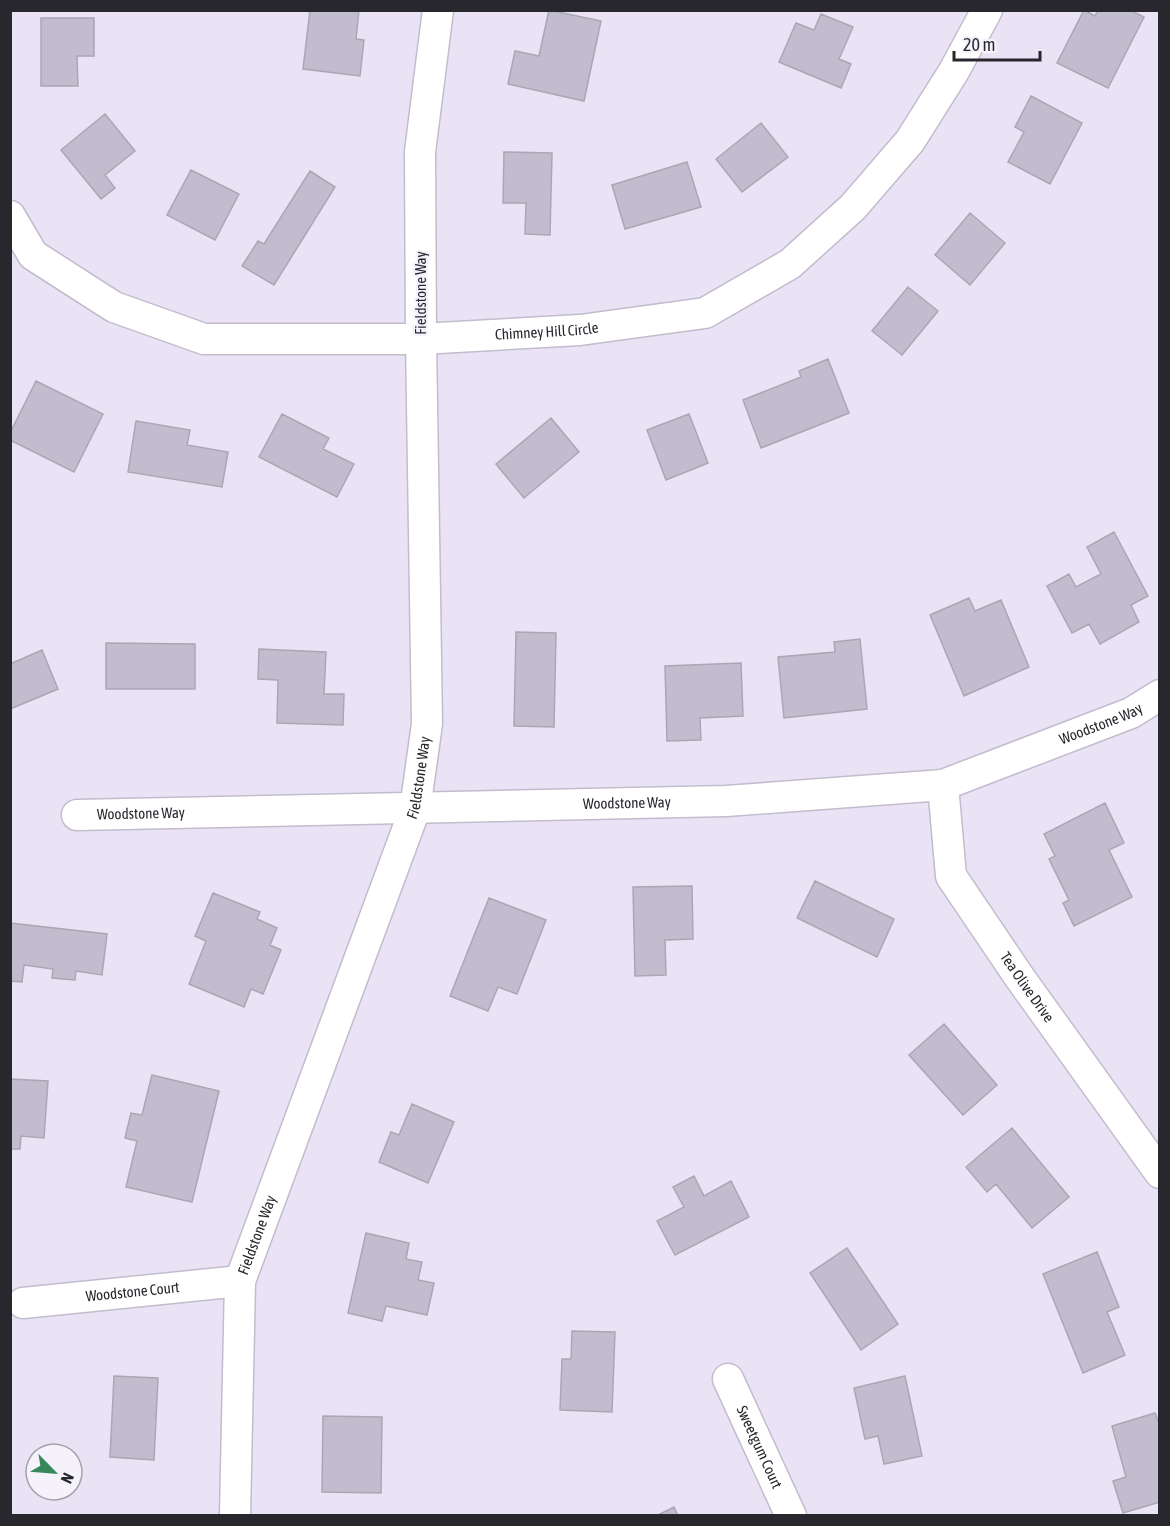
<svg xmlns="http://www.w3.org/2000/svg" width="1170" height="1526" viewBox="0 0 1170 1526" font-family="'Asap Condensed',sans-serif">
<style>
.building{fill:#c2bdce;stroke:#aba6b6;stroke-width:1.5}
.lines{fill:none;stroke-linecap:round;stroke-linejoin:round}
.minor-casing{stroke:#c2bccd;stroke-width:33}
.minor{stroke:#fff;stroke-width:30}
.labels{text-anchor:middle;stroke-width:4.5;stroke-linejoin:round;paint-order:stroke}
.street-label{font-size:15px;fill:#29272e;stroke:#f5f2fc}
</style>
<rect width="100%" height="100%" fill="#e9e3f5"/>
<!-- building -->
<path class="building" d="M310 10H359L356 39 364 40 360 76 303 69Z
M549 10 601 21 584 101 508 84 515 51 539 56Z
M1084 10 1095 16 1098 10H1130L1144 17 1108 88 1057 63Z
M821 14 853 27 839 59 851 64 841 88 779 62 796 23 814 30Z
M41 18H94V56H77L78 86H41Z
M1031 96 1082 123 1050 184 1008 162 1024 132 1015 127Z
M105 114 135 151 105 175 115 188 101 199 61 150Z
M761 123 788 157 742 192 716 159Z
M504 152 552 153 550 235 525 234 526 203H503Z
M687 162 701 207 625 229 612 185Z
M191 170 239 194 215 240 167 215Z
M310 171 335 187 274 285 242 266 258 241 264 244Z
M970 213 1005 243 970 285 935 255Z
M908 287 938 311 902 355 872 331Z
M828 359 849 413 761 448 743 400 801 377 799 371Z
M36 381 103 414 74 472 10 440V433Z
M282 414 329 438 323 449 354 464 337 497 259 457Z
M689 414 708 463 666 480 647 430Z
M551 418 579 452 524 498 496 464Z
M136 421 190 430 187 445 228 452 222 487 128 472Z
M1114 532 1148 596 1131 605 1139 622 1100 644 1089 624 1072 633 1047 586 1069 574 1076 587 1101 574 1087 547Z
M969 598 975 611 1001 600 1029 667 964 696 930 615Z
M516 632 556 633 554 727 514 726Z
M860 639 867 709 784 718 778 657 835 652 834 642Z
M106 643 195 644V689H106Z
M259 649 326 652 324 694H344L343 725 277 723 278 680 258 679Z
M42 650 58 689 10 709V664Z
M741 663 743 716 700 718 701 740 667 741 665 666Z
M1105 803 1124 843 1109 850 1132 897 1074 926 1063 903 1069 900 1049 859 1055 856 1044 834Z
M815 881 894 919 877 957 797 918Z
M692 886 693 939 665 940 666 975 635 976 633 887Z
M213 893 260 912 257 919 277 928 270 945 281 950 263 994 251 989 244 1007 189 984 206 941 195 936Z
M489 898 546 920 517 994 498 987 488 1011 450 996Z
M10 923 107 934 102 975 76 971 75 980 52 978 53 969 24 965 22 982 10 981Z
M944 1024 997 1085 963 1115 909 1055Z
M152 1075 219 1091 192 1202 126 1187 137 1141 125 1138 131 1113 142 1115Z
M10 1079 48 1081 44 1138 21 1136 20 1149H10Z
M412 1104 454 1122 428 1183 379 1162 391 1132 399 1135Z
M1012 1128 1069 1197 1032 1228 996 1184 987 1192 966 1167Z
M694 1176 704 1196 731 1181 749 1217 675 1255 657 1221 684 1207 673 1187Z
M366 1233 409 1243 406 1259 422 1262 418 1280 434 1283 427 1315 386 1306 382 1321 348 1313Z
M847 1248 898 1324 861 1350 810 1273Z
M1097 1252 1119 1307 1107 1312 1125 1355 1083 1373 1043 1274Z
M572 1331 615 1332 612 1412 560 1410 562 1359H571Z
M114 1376 158 1378 154 1460 110 1457Z
M905 1376 922 1456 884 1464 878 1436 865 1439 854 1388Z
M1155 1413 1160 1426V1502L1123 1513 1113 1481 1126 1477 1112 1426Z
M323 1416 382 1417 381 1493 322 1492Z
M674 1507 678 1516H656Z"/>
<g class="lines">
<!-- minor casing -->
<g class="minor-casing">
<g id="minor">
<path id="s1" d="M10 216 33 255 114 307 204 339H421L580 330 705 313 790 264 853 207 910 141 954 71 987 10"/>
<path id="s2" d="M943 785 951 876 1020 978 1160 1173"/>
<path id="s3" d="M77 815 726 801 943 785 1131 713 1160 695"/>
<path id="s4" d="M23 1303 240 1281"/>
<path id="s5" d="M728 1379 791 1516"/>
<path id="s6" d="M235 1516 240 1281 415 809 427 724 421 339 420 152 438 10"/>
</g>
</g>
<!-- minor -->
<use href="#minor" class="minor"/>
</g>
<g class="labels">
<!-- street labels -->
<g class="street-label">
<text transform="translate(421 293) rotate(-90)" y="5">Fieldstone Way</text>
<text dy="5" stroke="none"><textPath href="#s1" startOffset="580">Chimney Hill Circle</textPath></text>
<text dy="5" stroke="none"><textPath href="#s3" startOffset="1036">Woodstone Way</textPath></text>
<text dy="5" stroke="none"><textPath href="#s6" startOffset="770">Fieldstone Way</textPath></text>
<text dy="5" stroke="none"><textPath href="#s3" startOffset="550">Woodstone Way</textPath></text>
<text dy="5" stroke="none"><textPath href="#s3" startOffset="64">Woodstone Way</textPath></text>
<text dy="5" stroke="none"><textPath href="#s2" startOffset="226">Tea Olive Drive</textPath></text>
<text dy="5" stroke="none"><textPath href="#s6" startOffset="284">Fieldstone Way</textPath></text>
<text dy="5" stroke="none"><textPath href="#s4" startOffset="110">Woodstone Court</textPath></text>
<text dy="5" stroke="none"><textPath href="#s5" startOffset="75">Sweetgum Court</textPath></text>
</g>
</g>
<!-- border -->
<rect width="1170" height="1526" fill="none" stroke="#29272e" stroke-width="24"/>
<!-- north arrow -->
<g transform="translate(54 1472) rotate(115)"><circle r="28" fill="#f5f2fc" stroke="#a3a1aa" stroke-width="1.5"/>
<path d="M0-4.5L10 22L0 15L-10 22Z" fill="#34885b"/>
<text y="-9" font-size="16" font-weight="bold" text-anchor="middle" fill="#29272e">N</text>
</g>
<!-- scale -->
<path d="M954 51v9h86v-9" fill="none" stroke="#29272e" stroke-width="3"/>
<text x="963" y="51" font-size="18" fill="#29272e" stroke="#f5f2fc" stroke-width="4.5" paint-order="stroke">20 m</text>
</svg>
